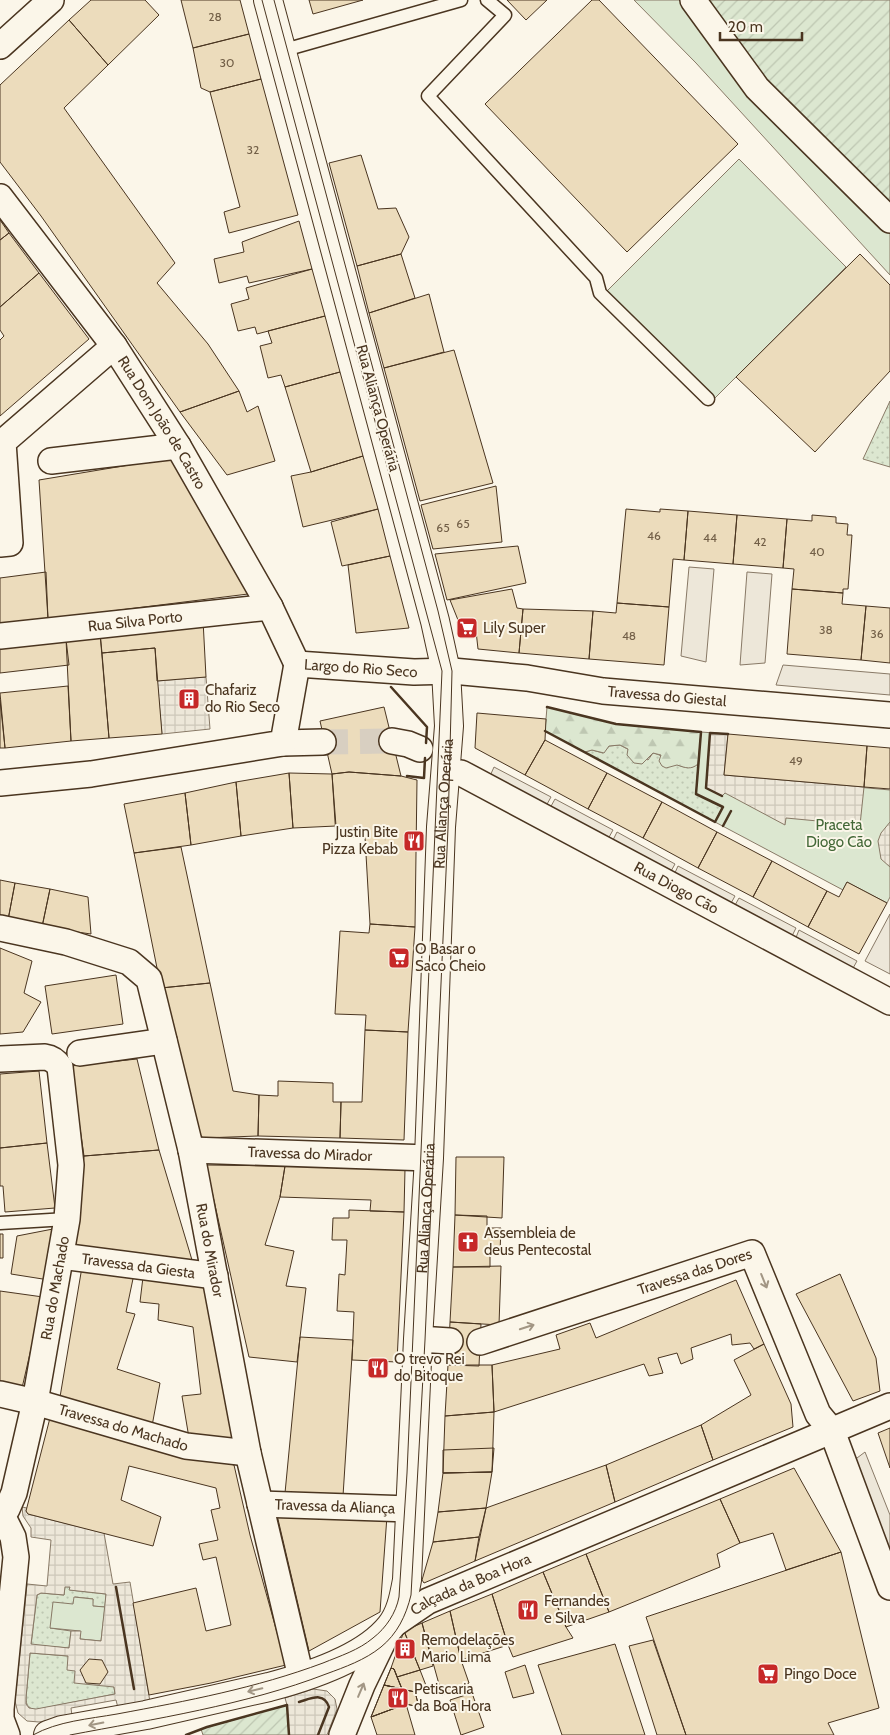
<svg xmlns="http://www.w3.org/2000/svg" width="890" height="1735" viewBox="0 0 890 1735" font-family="Cabin,sans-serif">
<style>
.grass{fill:url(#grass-dots);stroke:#887966}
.forest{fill:url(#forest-firs);stroke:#887966}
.park{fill:#dce7d0;stroke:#887966}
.garden{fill:url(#garden-furrows);stroke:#887966}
.parking{fill:#ede7d9;stroke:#887966}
.plaza{fill:url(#plaza-grid);stroke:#887966;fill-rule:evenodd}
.building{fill:#ecdcbc;stroke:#4a3520}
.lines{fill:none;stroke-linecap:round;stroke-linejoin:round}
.minor-tunnel{stroke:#d8cfc1;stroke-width:25;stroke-dasharray:25 12;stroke-linecap:butt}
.service-casing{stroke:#4a3520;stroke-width:15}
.minor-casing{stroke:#4a3520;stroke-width:28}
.tertiary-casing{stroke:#4a3520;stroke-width:30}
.service{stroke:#fbf6e9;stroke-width:12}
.minor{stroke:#fbf6e9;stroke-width:25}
.tertiary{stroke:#fbf6e9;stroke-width:28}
.tram{stroke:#4a3520;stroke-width:1}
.wall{stroke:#4a3520;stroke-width:2.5}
.oneway{stroke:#a29684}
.labels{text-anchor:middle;stroke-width:4;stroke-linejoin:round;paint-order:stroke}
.number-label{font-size:12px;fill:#725f47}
.street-label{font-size:15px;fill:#4a3520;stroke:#fbf6e9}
.poi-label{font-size:15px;fill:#4a3520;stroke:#fbf6e9;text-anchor:start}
.park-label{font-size:15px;fill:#436837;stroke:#fbf6e9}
</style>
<defs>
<pattern id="grass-dots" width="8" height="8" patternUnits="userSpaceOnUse" patternTransform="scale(1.25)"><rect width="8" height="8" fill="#dce7d0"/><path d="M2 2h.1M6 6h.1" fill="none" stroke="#bec7b2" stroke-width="1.8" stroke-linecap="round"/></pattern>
<pattern id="forest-firs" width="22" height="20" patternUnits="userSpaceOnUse" patternTransform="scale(1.25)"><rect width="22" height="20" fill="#dce7d0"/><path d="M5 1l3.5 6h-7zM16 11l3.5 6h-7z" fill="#bec7b2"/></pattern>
<pattern id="garden-furrows" width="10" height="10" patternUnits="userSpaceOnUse" patternTransform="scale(1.25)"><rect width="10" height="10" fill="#dce7d0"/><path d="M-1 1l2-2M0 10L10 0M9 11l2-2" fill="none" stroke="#bec7b2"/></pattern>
<pattern id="plaza-grid" width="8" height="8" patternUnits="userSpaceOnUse" patternTransform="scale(1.25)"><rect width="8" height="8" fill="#ede7d9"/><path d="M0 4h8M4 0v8" fill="none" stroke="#cdc7ba"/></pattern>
</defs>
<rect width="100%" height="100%" fill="#fbf6e9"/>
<!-- grass -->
<path class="grass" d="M890 401V467L863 459Z
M620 745 648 760 653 753C668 756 683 775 698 764L696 794 723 807 715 822 585 752 592 750 603 753 609 746Z
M65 1586 70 1587V1590L106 1594 105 1607 92 1606 93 1599 75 1597 74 1604 50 1628 71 1631 69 1648 31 1645 37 1595 41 1593 64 1595Z
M30 1653 68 1656 75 1671 114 1687 115 1694 34 1710C28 1707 26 1705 26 1698Z"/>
<!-- forest -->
<path class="forest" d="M547 707 616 724 701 732 698 764C691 770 686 768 677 765L666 768 662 766 659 761 661 755 653 753 642 764 634 763 627 755 628 749 620 745 609 746 604 753 592 750 585 752 545 731Z"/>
<!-- park -->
<path class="park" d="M634 0H693L890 220V275L696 63Z
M739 159 846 267 709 404 602 296Z
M701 732 728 734 724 775 890 790V897L887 903 847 882 843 890 715 822 722 807 696 794Z
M74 1597 93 1599V1606L105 1607 101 1641 80 1639V1631L50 1628 53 1602 73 1604Z"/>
<!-- garden -->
<path class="garden" d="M693 0H890V219Z
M287 1705 289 1735H203L201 1729Z"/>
<!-- parking -->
<path class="parking" d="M689 567 714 569 706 662 681 656Z
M747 572 772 574 765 663 740 665Z
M783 665 890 674V695L776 685Z
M494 767 551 797 546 806 490 776Z
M555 799 613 830 608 839 550 808Z
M617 832 675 864 670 873 612 842Z
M678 866 735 896 730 905 674 875Z
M739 898 796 928 791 938 734 907Z
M890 914V974L865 961Z
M799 930 857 961 852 970 795 940Z
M865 1452 890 1515V1554L853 1461Z"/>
<!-- plaza -->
<path class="plaza" d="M206 677 210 729 162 734 157 681Z
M710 733 728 734 724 775 864 787 860 825 786 818 785 825 725 793 722 796 706 788Z
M890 822V867L881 859 878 841 881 833Z
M22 1507 27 1508 26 1511 28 1514 104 1533 113 1584 130 1582 150 1702 118 1708 116 1700 71 1708 72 1716 39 1722 27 1721 18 1713 15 1701 27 1584 47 1586 51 1540 31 1537V1528L23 1516ZM65 1587H70L69 1590 106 1594 101 1641 80 1639 81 1631H71L69 1648 31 1644 37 1595 41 1593 64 1595ZM30 1653 68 1656 67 1670 75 1671 74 1683 114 1687 115 1694 36 1709 29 1708 26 1704V1698Z
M313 1689 327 1691 335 1699 337 1709 327 1735H289L287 1705 285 1698Z"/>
<!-- building -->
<path class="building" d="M91 0H145L159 15 108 65 69 20Z
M181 0H240L249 34 193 48Z
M309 0H363L313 14Z
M507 0H547L526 20Z
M592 0H599L738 144 627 252 485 104Z
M69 20 108 65 64 108 175 263 157 283 208 344 239 391 180 412 41 216 0 162V85Z
M249 34 261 79 210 92 201 88 193 48Z
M261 79 298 215 229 233 224 212 240 207 210 92Z
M361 155 378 209 396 208 409 237 401 254 357 266 329 163Z
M0 220 9 233 0 240Z
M299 221 312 269 249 283 247 276 219 283 214 259 244 252 242 242Z
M9 233 39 273 0 307V240Z
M401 254 415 298 369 313 357 266Z
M860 254 890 285V371L815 452 736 377Z
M312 269 325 316 257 334 255 327 238 331 231 304 249 299 246 288Z
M39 273 89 339 0 416V340L4 336 0 330V307Z
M429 294 444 352 384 368 369 313Z
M325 316 340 372 285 387 281 375 268 378 260 346 272 343 268 331Z
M454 350 493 483 420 501 384 368Z
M340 372 363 456 311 472 285 387Z
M239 391 247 412 258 406 275 461 227 475 180 412Z
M363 456 378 509 303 527 291 476 311 472Z
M171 458 248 594 48 619 39 480Z
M496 486 502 542 433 549 421 505Z
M378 509 390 556 342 566 331 522Z
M626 509 660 512V509L688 511 684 560 673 559 669 607 617 603Z
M688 511 737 515 733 564 684 560Z
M737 515 787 519 783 568 733 564Z
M812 515 836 517V523L848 524 847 535H852L848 589H843V593L792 589 794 569 783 568 787 519 812 521Z
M518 546 526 583 447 600 435 554Z
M390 556 409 628 356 633 348 565Z
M46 572 48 619 0 625V578Z
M512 589 517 608 523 609 519 653 478 649 476 631 464 635 450 600Z
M792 589 843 593 842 604 866 606 861 660 787 654Z
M617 603 669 607 664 665 589 659 593 611 616 613Z
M866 606 890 608V663L861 660Z
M523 609 593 611 589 659 519 653Z
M203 620 206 677 157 681 155 648 102 653 100 633Z
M100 633 109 738 71 741 66 639Z
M66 639 69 665 0 673V646Z
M155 648 162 734 109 738 102 653Z
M68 686 71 741 5 748 0 693Z
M194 694 195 703 184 705 182 695Z
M0 700 5 748H0Z
M384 707 401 776 349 772 332 774 320 721Z
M477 713 546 719 545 740 525 775 475 748Z
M728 734 867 746 864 787 724 775Z
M545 740 607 773 588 809 525 775Z
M867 746 890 748V789L864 787Z
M349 772 401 776 417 780 415 927 370 924 365 837H336L332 774Z
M289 773 293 828 241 836 236 782Z
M289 773 332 774 336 826 293 828Z
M607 773 662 802 643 838 588 809Z
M236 782 241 836 191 845 185 793Z
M185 793 191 845 134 853 124 804Z
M662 802 717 832 698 868 643 838Z
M717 832 772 861 753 897 698 868Z
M181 847 210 983 161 988 134 853Z
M772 861 827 891 808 927 753 897Z
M0 880 15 883 8 920 0 919Z
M847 882 887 903 859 954 808 927 827 891 839 897Z
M15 883 50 889 42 927 8 920Z
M50 889 88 897 91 934 42 927Z
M370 924 415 927 408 1032 365 1030 366 1015 335 1014 340 931 369 933Z
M0 948 32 961 24 993 41 1002 23 1032 0 1034Z
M116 975 123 1024 52 1034 45 986Z
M210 983 233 1091 259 1095 258 1136 203 1138 191 1124 161 988Z
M365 1030 408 1032 404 1140 340 1138 341 1102H362Z
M137 1059 159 1150 84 1156 71 1066Z
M39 1071 47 1143 0 1148V1074Z
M278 1081 333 1083V1102H341L340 1138 258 1136 259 1095 278 1096Z
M47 1143 55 1208 5 1212 3 1186H0V1148Z
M159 1150 192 1260 74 1246 84 1156Z
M456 1157H504L502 1218 455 1215Z
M206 1165 285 1166 280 1197 265 1245 294 1251 286 1286 306 1288 297 1362 249 1357Z
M285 1166 405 1169 404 1212 370 1211 371 1200 280 1197Z
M349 1210 404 1212 397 1362 352 1360 354 1312 337 1311 339 1274 345 1275 347 1240H332L333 1218H349Z
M455 1215 487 1216V1228H501L500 1251H490V1267H453Z
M58 1228 49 1280 11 1274 17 1236Z
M0 1234H3V1258H0Z
M501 1266 499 1325 450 1322 453 1267Z
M82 1267 134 1274 126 1312 135 1314 117 1369 160 1383 152 1426 60 1397Z
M840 1274 876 1358 880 1391 853 1401 796 1294Z
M143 1277 210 1283 242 1439 189 1438 182 1396 201 1394 193 1327 158 1320 159 1304 140 1302Z
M736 1280 764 1344 754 1349 750 1343 732 1345 731 1334 691 1348 693 1359 681 1364 677 1353 658 1358 663 1373 649 1376 644 1364 494 1412 492 1365 560 1349 556 1335 590 1323 596 1338Z
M0 1291 43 1297 22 1388 0 1383Z
M450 1322 481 1324 479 1366 448 1365Z
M300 1337 353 1340 343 1496 285 1493Z
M764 1344 791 1404 793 1427 713 1460 701 1425 751 1395 734 1360Z
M448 1365H492L494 1412 445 1416Z
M494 1412 492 1472 443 1473 445 1416Z
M51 1414 234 1465 250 1535 286 1665 211 1683 149 1695 133 1603 196 1588 206 1631 231 1625 216 1557 203 1560 199 1544 218 1540 211 1510 220 1508 216 1488 129 1466 121 1500 161 1517 153 1546 28 1514 26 1511Z
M701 1425 713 1460 615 1502 606 1465Z
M890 1428V1468L878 1433Z
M494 1448 492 1472 443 1473V1450Z
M606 1465 615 1502 475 1561 486 1508Z
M794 1468 841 1552 786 1570 773 1533 740 1543 720 1499Z
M492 1472 486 1508 438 1512 443 1473Z
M720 1499 740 1543 717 1554 720 1567 609 1612 586 1554Z
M486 1508 479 1537 433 1542 438 1512Z
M277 1515 387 1516 380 1612 309 1651Z
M479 1537 475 1561 424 1583 422 1580 433 1542Z
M841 1552 879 1708 828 1723 834 1735H686L646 1617Z
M586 1554 609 1612 566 1627 543 1572Z
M543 1572 566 1627 573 1638 513 1657 508 1645 492 1594Z
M492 1594 508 1645 461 1660 450 1611Z
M450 1611 461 1660 469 1683 442 1695 422 1623Z
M422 1623 433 1666 420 1670 404 1631Z
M404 1631 420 1670 397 1677 394 1669 391 1668Z
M653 1640 686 1735H657L629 1646Z
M615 1644 645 1735H562L538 1665Z
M89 1659 102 1660 108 1672 100 1684 86 1683 80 1670Z
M525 1665 534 1693 513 1698 505 1672Z
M391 1668 394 1669 402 1689 384 1685Z
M391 1668 394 1669 402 1689 384 1685Z
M420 1670 427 1688 415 1692 402 1689 397 1677Z
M384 1685 415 1692 419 1707 406 1704 371 1717Z
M384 1685 415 1692 419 1707 406 1704 371 1717Z
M472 1693 484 1727 461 1735 450 1700Z
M406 1704 415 1735H377L371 1717Z"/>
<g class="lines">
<!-- minor-tunnel -->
<path class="minor-tunnel" d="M323 742 392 741"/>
<!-- service casing -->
<g class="service-casing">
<path id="service" d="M487 0 505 15 428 96 596 278 600 293 708 399
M281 51 461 0
M0 1223 67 1219"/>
</g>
<!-- minor casing -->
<g class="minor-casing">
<g id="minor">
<path d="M693 0 757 88 890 220"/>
<path d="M0 46 51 0"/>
<path id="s1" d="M0 197 114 346 178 446 270 607 297 664"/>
<path d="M51 461 178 446"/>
<path d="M0 544 10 543 3 442 114 346"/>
<path id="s2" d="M0 636 270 607"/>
<path id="s3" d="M297 664 414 672 452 671 474 673 527 678 603 691 890 715"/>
<path d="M392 741 408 744 420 749"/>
<path d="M283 743 323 742"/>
<path id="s4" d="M461 773 890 1002"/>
<path d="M0 783 91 774 283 743 297 664"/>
<path id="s5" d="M0 928 66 942 129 962 149 979 191 1150 248 1453 301 1677"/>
<path d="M80 1053 164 1041"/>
<path d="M0 1059 45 1057C52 1058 56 1061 60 1067L71 1165 67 1219 35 1402 14 1493 7 1509 0 1516"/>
<path id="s6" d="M191 1150 429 1158"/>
<path id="s7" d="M61 1256 215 1276"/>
<path d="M418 1339 450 1341"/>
<path id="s8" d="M480 1342 752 1253 818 1414 832 1431 890 1587"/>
<path id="s9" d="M0 1394 35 1402 186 1446 248 1453"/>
<path id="s10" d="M260 1504 410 1509"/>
<path d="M2 1515 13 1537 16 1557 1 1709V1719L7 1735"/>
<path id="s11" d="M342 1735 362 1685 390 1627 428 1601 890 1406"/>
</g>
</g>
<!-- tertiary casing -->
<g class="tertiary-casing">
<g id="tertiary">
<path id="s12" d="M48 1735 62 1730 146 1715 269 1687C307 1677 365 1658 390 1627 401 1614 404 1596 407 1580L418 1339 429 1158 441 827 449 726 446 671 435 621 268 0"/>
</g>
</g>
<!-- service -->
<use href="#service" class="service"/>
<!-- minor -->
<use href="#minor" class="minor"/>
<!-- tertiary -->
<use href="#tertiary" class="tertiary"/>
<!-- tram -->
<path class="tram" d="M33 1735C58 1721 89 1719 117 1714 187 1701 256 1688 323 1663 340 1656 359 1650 373 1638 386 1628 396 1613 399 1597L407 1473 442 671 262 0
M70 1735C154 1719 246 1705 326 1674 345 1667 365 1660 381 1647 397 1634 406 1616 411 1595L425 1340 448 828 452 671 438 611 274 0"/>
<!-- wall -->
<path class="wall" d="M391 687 427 727 426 743
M545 731 715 822 723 807 696 794 701 732 616 724 547 707
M407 776 424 778 425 758
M722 796 706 788 710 733 728 734
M723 826 731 811
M116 1587 134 1689
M299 1702C310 1699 324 1691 329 1707L318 1735
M186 1735 207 1727 287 1705 289 1735"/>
</g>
<!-- one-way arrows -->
<defs><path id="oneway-shaft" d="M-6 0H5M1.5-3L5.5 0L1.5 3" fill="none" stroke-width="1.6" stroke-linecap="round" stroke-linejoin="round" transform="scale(1.25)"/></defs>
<g class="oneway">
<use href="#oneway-shaft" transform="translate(764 1281) rotate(68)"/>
<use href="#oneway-shaft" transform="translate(527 1327) rotate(-18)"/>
<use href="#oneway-shaft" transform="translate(255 1690) rotate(167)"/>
<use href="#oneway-shaft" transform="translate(361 1690) rotate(-67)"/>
<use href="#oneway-shaft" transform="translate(96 1724) rotate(169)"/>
</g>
<!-- icons -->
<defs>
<g id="supermarket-square" transform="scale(1.125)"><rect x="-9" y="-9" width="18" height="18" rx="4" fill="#c62828" stroke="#fbf6e9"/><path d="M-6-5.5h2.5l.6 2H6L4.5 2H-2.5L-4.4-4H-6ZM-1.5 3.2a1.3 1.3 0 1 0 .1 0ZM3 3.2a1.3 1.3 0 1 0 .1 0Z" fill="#fff"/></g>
<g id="building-square" transform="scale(1.125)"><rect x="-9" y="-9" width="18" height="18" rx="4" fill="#c62828" stroke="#fbf6e9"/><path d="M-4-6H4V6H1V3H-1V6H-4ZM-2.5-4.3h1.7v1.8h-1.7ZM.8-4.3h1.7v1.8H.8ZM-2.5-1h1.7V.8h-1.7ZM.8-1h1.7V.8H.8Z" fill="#fff"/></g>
<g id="restaurant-square" transform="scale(1.125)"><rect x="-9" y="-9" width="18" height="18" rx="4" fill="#c62828" stroke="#fbf6e9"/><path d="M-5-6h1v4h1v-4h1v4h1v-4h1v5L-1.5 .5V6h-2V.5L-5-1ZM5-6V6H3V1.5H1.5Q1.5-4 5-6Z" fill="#fff"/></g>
<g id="church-square" transform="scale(1.125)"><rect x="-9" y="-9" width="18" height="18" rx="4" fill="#c62828" stroke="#fbf6e9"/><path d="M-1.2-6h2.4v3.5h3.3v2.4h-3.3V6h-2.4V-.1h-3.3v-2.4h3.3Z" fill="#fff"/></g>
</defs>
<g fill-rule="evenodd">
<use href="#supermarket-square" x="467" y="628"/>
<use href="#building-square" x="189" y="699"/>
<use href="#restaurant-square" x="414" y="841"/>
<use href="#supermarket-square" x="399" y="958"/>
<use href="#church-square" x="468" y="1242"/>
<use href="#restaurant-square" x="378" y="1368"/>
<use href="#restaurant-square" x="528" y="1610"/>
<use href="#building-square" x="405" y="1649"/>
<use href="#supermarket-square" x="768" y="1674"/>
<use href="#restaurant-square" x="398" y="1698"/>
</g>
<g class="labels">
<!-- number labels -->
<g class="number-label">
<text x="215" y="21">28</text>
<text x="227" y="67">30</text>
<text x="253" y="154">32</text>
<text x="463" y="528">65</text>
<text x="443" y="532">65</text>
<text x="654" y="540">46</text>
<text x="710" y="542">44</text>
<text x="760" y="546">42</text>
<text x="817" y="556">40</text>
<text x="826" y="634">38</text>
<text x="877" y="638">36</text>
<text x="629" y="640">48</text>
<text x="796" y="765">49</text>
</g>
<!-- street labels -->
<g class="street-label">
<text transform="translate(378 408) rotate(75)" y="5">Rua Aliança Operária</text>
<text dy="5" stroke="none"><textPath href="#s1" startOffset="278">Rua Dom João de Castro</textPath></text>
<text dy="5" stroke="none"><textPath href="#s2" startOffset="136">Rua Silva Porto</textPath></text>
<text dy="5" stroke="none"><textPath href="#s3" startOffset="64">Largo do Rio Seco</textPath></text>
<text dy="5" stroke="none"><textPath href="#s3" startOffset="372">Travessa do Giestal</textPath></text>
<text dy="5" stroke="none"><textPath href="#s12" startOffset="1191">Rua Aliança Operária</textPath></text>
<text dy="5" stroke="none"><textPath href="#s4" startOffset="244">Rua Diogo Cão</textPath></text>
<text dy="5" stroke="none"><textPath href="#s6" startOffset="119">Travessa do Mirador</textPath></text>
<text dy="5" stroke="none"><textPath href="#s12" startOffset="786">Rua Aliança Operária</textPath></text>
<text dy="5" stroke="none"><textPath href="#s5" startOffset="438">Rua do Mirador</textPath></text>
<text dy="5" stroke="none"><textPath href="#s7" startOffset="78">Travessa da Giesta</textPath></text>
<text dy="5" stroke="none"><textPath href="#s8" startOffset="226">Travessa das Dores</textPath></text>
<text transform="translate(55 1288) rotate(-80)" y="5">Rua do Machado</text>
<text dy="5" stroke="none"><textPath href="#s9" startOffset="128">Travessa do Machado</textPath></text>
<text dy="5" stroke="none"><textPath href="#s10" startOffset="75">Travessa da Aliança</textPath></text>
<text dy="5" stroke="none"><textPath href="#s11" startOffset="210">Calçada da Boa Hora</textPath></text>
</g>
<!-- poi labels -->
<g class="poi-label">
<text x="483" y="633">Lily Super</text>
<text x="205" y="695">Chafariz<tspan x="205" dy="17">do Rio Seco</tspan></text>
<text x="398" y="837" text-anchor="end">Justin Bite<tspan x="398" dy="17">Pizza Kebab</tspan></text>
<text x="415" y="954">O Basar o<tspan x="415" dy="17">Saco Cheio</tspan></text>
<text x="484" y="1238">Assembleia de<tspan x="484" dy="17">deus Pentecostal</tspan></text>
<text x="394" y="1364">O trevo Rei<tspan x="394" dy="17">do Bitoque</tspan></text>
<text x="544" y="1606">Fernandes<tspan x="544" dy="17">e Silva</tspan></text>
<text x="421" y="1645">Remodelações<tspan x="421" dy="17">Mario Lima</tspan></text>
<text x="784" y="1679">Pingo Doce</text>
<text x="414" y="1694">Petiscaria<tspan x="414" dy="17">da Boa Hora</tspan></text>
</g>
<!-- park labels -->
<g class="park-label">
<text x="839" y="830">Praceta<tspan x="839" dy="17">Diogo Cão</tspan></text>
</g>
</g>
<!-- scale -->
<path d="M720 32v8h82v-8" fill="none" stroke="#4a3520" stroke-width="2.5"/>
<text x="728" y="32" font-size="15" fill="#4a3520" stroke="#fbf6e9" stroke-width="4" paint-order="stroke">20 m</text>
</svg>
